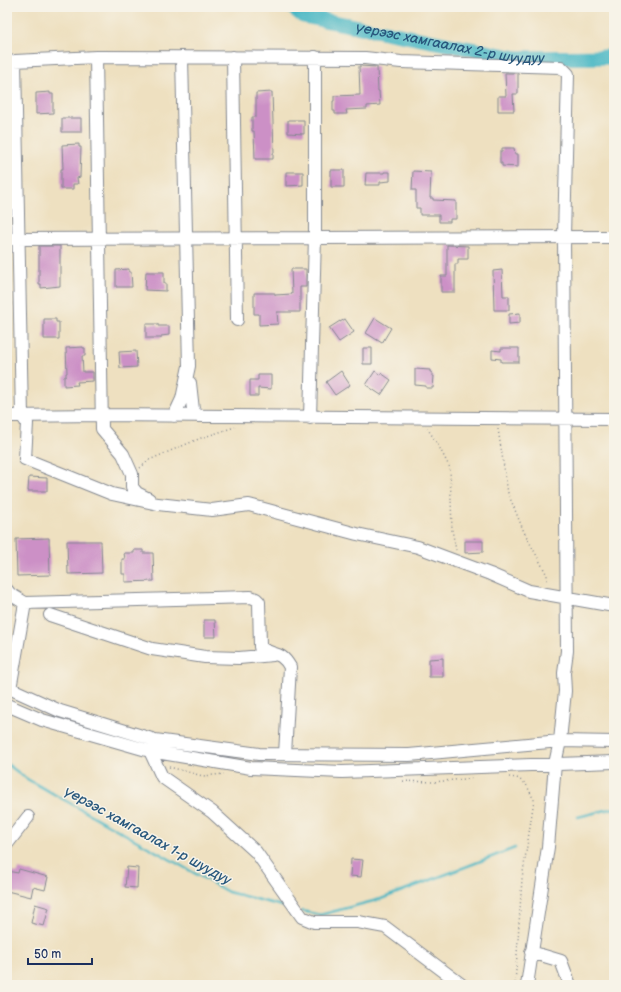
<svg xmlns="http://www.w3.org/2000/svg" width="621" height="992" viewBox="0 0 621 992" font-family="'Balsamiq Sans',sans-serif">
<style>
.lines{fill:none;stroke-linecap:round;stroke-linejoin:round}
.stream{stroke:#4ab7c4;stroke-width:2.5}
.river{stroke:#4ab7c4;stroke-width:15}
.building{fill:#cc90c6}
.minor-casing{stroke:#84888f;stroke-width:14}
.path{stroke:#84888f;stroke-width:1.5;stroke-dasharray:1 3;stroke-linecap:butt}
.minor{stroke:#fff;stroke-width:12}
.labels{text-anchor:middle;stroke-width:3;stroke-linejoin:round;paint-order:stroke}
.water-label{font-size:14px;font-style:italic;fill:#29587d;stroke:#f7f3e8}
</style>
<rect width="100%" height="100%" fill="#f7f3e8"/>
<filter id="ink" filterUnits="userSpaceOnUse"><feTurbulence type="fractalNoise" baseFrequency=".025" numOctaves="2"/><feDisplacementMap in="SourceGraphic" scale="8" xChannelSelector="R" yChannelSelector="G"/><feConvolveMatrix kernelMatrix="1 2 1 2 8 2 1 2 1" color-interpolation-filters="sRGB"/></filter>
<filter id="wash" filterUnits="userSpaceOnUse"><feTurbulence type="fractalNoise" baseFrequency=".012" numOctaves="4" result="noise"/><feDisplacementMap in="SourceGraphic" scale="16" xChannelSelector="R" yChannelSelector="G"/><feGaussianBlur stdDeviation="0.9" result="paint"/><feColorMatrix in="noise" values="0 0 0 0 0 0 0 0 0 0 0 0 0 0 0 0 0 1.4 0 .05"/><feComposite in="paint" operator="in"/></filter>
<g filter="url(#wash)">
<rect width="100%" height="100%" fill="#eee0c0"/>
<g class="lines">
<!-- stream -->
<path class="stream" d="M7 764 27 779 228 892 290 908
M578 817 614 808
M302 911 320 915 381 899 515 848"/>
<!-- river -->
<path class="river" id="s1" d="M292 7 303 16 517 58 614 57"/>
</g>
<g id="blocks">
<!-- building -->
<path class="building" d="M359 66 377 67 378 91H379L380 105 367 106V109L346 110 347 114H335V111H333V101H334V96L360 95Z
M505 73H518V94H513L514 111H498V96H506Z
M50 92V94H53V113L36 114V93Z
M272 92 274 153H273V159H255L254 131H252V117H256V93Z
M62 118H81V132H62Z
M288 120H304V134L288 133Z
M79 144V147H81L80 177 77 178 78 184H73V189H61V169H63L62 145Z
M502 148H514L515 154H518V167L502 166V163H500V151H502Z
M331 170H344V187H331Z
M413 171 431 172 430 198H433V200L456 201V219H450V222H439V215H420V208H416V190H412Z
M286 172H303V185L286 186Z
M384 172H390V181L380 182V185H365L366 173H384Z
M447 245 468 246V259H458V264H455V292H441V276H447Z
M39 246H60V286L41 288V284H39Z
M129 269V272H131L132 287H116V270Z
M291 269H306V287H300V312H277L278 324 259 325V314H254V293H275V295L292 294Z
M502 270 503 296H509V310H494L493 271Z
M146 272H164V283H166V291L145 290Z
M520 313V323L509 324V314Z
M375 318 391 328 382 343 366 333Z
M44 319H56V322H59V339H44Z
M345 319 354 332 339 342 329 328 340 321V322Z
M146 324H158V326H169V335L161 336V338H146Z
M83 347V348H85V356H82L83 372H93V381L77 382 78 385 64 386V377L66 376V373H67L66 348Z
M363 348H372V364H363Z
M501 348H519V362H501V359L492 358V350L501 351Z
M136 351 137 367 120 368 119 352Z
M415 369 430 370V372H432V376H434L433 388H426V386L415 385Z
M341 371 350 385 335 395 326 382Z
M375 371 380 375 381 373 391 380 381 395 366 385Z
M258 375H271V389L258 388V396H250V380H258Z
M29 477 47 478V491H28Z
M49 538 50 575 17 576 16 539Z
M67 541H101L102 573 68 574Z
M465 541H483V552L465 553Z
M134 550H143V553H153L154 581 125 582V574H122V559H125L124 553H134Z
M204 620H215L216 637H204Z
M443 658V677H429V659Z
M351 859 363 860 361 877 350 876Z
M127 867 138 868 137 888 125 887Z
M19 869 48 877 45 890 33 887 31 897 7 891V871L18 873Z
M35 904 49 908 44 926 31 923Z"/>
</g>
</g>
<g filter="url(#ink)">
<use href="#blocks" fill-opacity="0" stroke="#84888f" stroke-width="1"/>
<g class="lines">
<!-- minor casing -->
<g class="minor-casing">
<path id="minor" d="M96 57 102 429 123 454 132 474V487L137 493 149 499
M233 57 237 320
M7 239 614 237
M190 383 193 410 198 416
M7 416 101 415 614 419
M174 416 182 399 189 366 182 57
M310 418 315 237V57
M7 590 10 594 25 603
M50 615 152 649 205 657 239 658 273 655
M7 687 60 711 155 740 259 754 409 755 560 741 614 742
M10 689 25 603 251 597 256 599 259 602 260 647C272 657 280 649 290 667L285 754
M7 705 42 720 150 751 251 768 342 772 614 762
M150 751 162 777 212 812 256 852 302 917 314 922H358L385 927 462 985
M7 844 28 817
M531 952 561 961 570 985
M527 985 548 847 555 764 560 741 565 691 564 673 567 651 564 236 568 74 561 67 401 62 365 58 96 57 15 61 22 416 27 423 25 459 112 494 158 504 212 510 249 505 357 534 418 547 490 574 529 591 614 606"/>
</g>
<!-- path -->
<path class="path" d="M427 428 437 443 450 468 452 530 456 550
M498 429 508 493 524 532 547 575V583
M140 468 149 460 201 438 235 427
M169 767 203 776 224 774
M509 777 517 778 526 784 534 800 522 879 515 985
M399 781 433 782 475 778"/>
<!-- minor -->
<use href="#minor" class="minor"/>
</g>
</g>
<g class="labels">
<!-- water labels -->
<g class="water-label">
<text dy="5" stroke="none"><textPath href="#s1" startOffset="164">үерээс хамгаалах 2-р шуудуу</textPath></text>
<text transform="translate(148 835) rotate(29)" y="5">үерээс хамгаалах 1-р шуудуу</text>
</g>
</g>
<!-- margin -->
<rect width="621" height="992" fill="none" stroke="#f7f3e8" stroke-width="24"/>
<!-- scale -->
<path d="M28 958v6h64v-6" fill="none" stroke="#1b2f5e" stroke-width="2"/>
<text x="34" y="958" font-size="12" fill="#1b2f5e" stroke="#f7f3e8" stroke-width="3" paint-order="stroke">50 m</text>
</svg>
